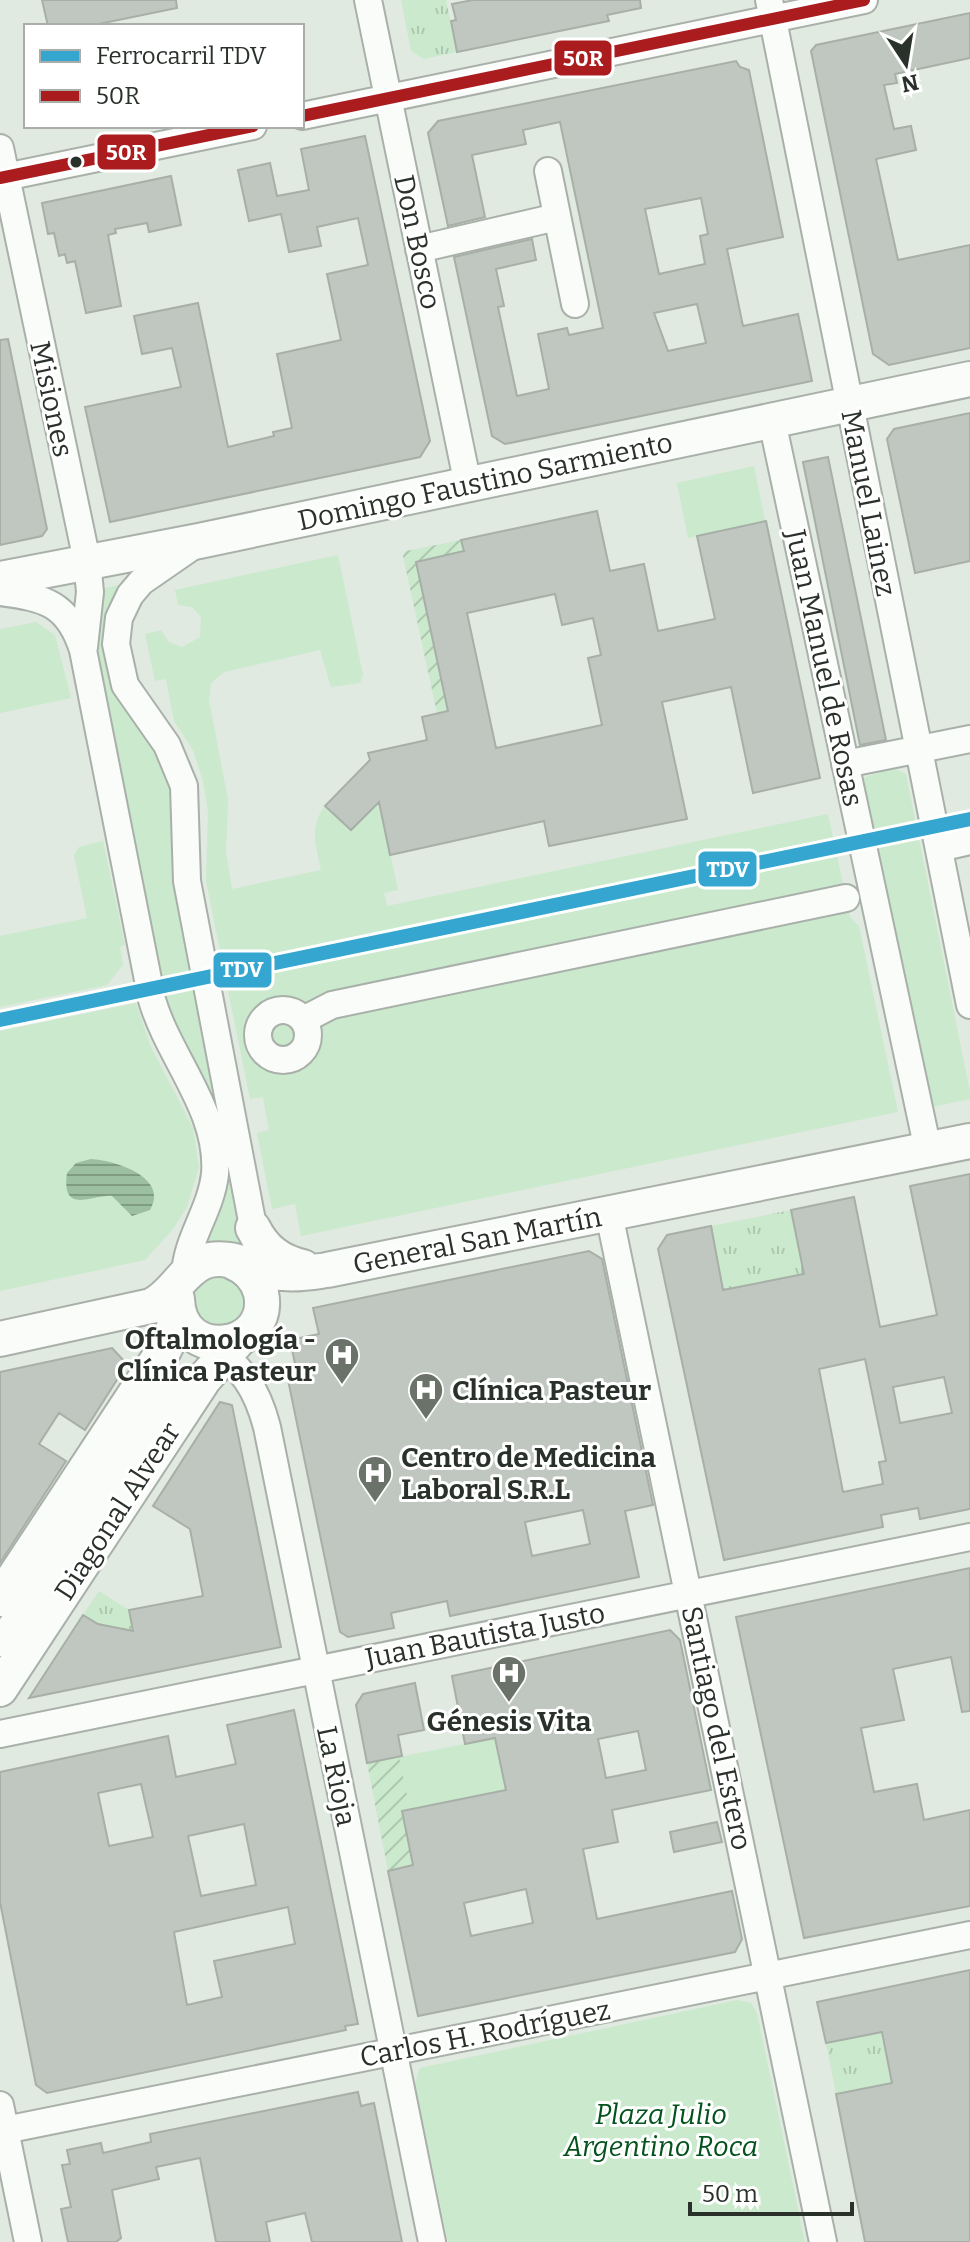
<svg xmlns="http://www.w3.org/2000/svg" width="970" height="2242" viewBox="0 0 970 2242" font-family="Bitter,serif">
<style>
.grass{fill:url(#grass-tufts)}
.park{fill:#cae9cd}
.garden{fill:url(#garden-furrows)}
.water{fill:url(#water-rules)}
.building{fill:#c0c7c0;stroke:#a7afa7;stroke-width:2;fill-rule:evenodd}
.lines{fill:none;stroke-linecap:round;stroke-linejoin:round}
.minor-casing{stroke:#a9b0a9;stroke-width:30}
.major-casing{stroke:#a9b0a9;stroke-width:38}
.minor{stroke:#fafcfa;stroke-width:26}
.major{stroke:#fafcfa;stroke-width:34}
.bus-1-casing{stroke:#fff;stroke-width:18}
.bus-1{stroke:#ab1c1f;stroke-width:12}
.rail-1-casing{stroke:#fff;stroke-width:20}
.rail-1{stroke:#35a6d0;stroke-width:14}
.bus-dot{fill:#2a312b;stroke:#fff;stroke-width:3}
.labels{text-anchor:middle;stroke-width:6;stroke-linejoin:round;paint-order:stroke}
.street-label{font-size:28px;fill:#2a312b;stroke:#fff}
.poi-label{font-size:28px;font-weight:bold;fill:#2a312b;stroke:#fff;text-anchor:start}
.park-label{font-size:28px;font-style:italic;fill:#04521d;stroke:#fff}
.line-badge{stroke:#fff;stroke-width:3}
.badge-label{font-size:22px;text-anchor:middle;font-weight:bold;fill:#fff}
</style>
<defs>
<pattern id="grass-tufts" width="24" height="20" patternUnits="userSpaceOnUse" patternTransform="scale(2)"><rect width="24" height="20" fill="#cae9cd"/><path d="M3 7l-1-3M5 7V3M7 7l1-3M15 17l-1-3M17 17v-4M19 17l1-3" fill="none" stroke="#aec8b0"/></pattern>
<pattern id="garden-furrows" width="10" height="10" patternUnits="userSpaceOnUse" patternTransform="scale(2)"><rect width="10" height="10" fill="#cae9cd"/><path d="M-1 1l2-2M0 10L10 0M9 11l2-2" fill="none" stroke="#aec8b0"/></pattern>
<pattern id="water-rules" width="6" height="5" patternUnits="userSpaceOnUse" patternTransform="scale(2)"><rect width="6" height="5" fill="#9bbfa0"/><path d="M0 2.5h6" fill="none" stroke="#7f9c83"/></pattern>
</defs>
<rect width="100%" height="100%" fill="#e0eae0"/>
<!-- grass -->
<path class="grass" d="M401 0H446L457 52 424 59 411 51Z
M791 1210 804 1274 723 1290 711 1226Z
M99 1591 129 1610 133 1631 98 1624 83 1615Z
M881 2032 892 2083 836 2094 826 2043Z"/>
<!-- park -->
<path class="park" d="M754 466 765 521 688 538 677 483Z
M338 555 363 675 360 683 331 687 320 650 224 672 211 683 209 700 228 800 226 853 232 889 321 870C316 846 309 826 325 806L351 830 373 808 370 795 376 787 398 890 384 893 387 906 828 814 850 917 859 926 898 1112 301 1236 295 1204 272 1209 257 1133 269 1130 263 1097 250 1099 206 881 208 812 203 781 193 750 174 721 166 679 155 681 145 634 161 630 169 642 182 647 200 637 201 617 192 607 178 605 175 590Z
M130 583 110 626 166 757 246 1247H196L217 1186 169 1030 95 675 100 589Z
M36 622 55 635 71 698 0 713V629Z
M893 768 906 774 970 1092V1099L927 1108 860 779Z
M103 841 125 945 120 947 123 965 107 985 0 1007V936L87 918 74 855 79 847Z
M136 1003 150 1045 193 1128 199 1167 187 1207 173 1229 145 1260 0 1291V1031Z
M193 1302a26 26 0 1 1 52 0a26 26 0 1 1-52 0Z
M495 1738 506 1790 410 1809 399 1757Z
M737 2000 751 2003 757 2013 805 2242H448L415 2084 420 2068Z"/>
<!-- garden -->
<path class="garden" d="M461 540 464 551 416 562 448 711 437 713 403 556 406 551Z
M399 1757 410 1809 402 1811 413 1865 388 1871 367 1763Z"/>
<!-- water -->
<path class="water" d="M91 1159C114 1160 170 1177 150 1210L132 1216 112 1196C93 1194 61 1216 67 1173L76 1163Z"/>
<!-- building -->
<path class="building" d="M42 0H176L177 8 89 26H48Z
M473 0H640L641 8 607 15 609 21 457 52 451 21 456 20 452 4Z
M970 13V58L895 74 897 83 884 85 894 129 911 126 916 150 876 159 898 260 970 245V348L889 365 873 354 811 51 816 45Z
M736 61 740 67 749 70 783 237 727 249 743 326 798 314 812 381 505 444 492 436 454 257 532 239 536 260 496 269 504 306 498 307 517 396 549 389 538 334 567 328 569 335 603 328 560 122 523 130 526 144 472 155 485 217 448 226 428 133 438 121ZM701 198 708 234 700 236 705 264 659 274 645 209ZM697 304 706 343 668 351 654 313Z
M365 136 430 441 420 457 110 522 85 407 181 387 172 348 142 354 134 316 198 303 228 447 274 436 273 432 292 428 277 354 341 340 327 274 368 265 358 218 317 227 321 246 289 252 281 214 249 221 238 170 270 163 277 196 309 190 301 149Z
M171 176 181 225 149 232 147 223 115 229 116 233 108 235 121 306 86 313 75 261 67 263 65 254 59 256 54 233 48 234 42 203Z
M8 339 47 529 42 536 0 545V340Z
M970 413V561L915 573 887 439 894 429Z
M828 457 886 740 860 745 803 462Z
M597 511 610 571 644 564 658 631 715 619 697 536 766 521 820 778 753 793 731 687 662 702 687 819 549 846 544 821 390 855 379 802 351 830 325 806 370 760 368 753 427 740 422 717 448 711 416 562 464 551 461 540ZM555 594 562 625 593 618 601 655 588 658 602 725 496 748 467 613Z
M970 1174V1509L920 1519 918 1508 881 1515 883 1527 724 1560 658 1249 667 1235 711 1226 723 1290 804 1274 791 1210 854 1197 880 1327 937 1315 910 1186ZM865 1359 886 1461 879 1462 883 1484 843 1492 819 1369ZM944 1377 952 1413 900 1423 893 1387Z
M589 1251 602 1259 653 1505 625 1511 639 1577 450 1616 447 1601 391 1613 394 1628 348 1637 340 1632 287 1375 297 1373 290 1340 319 1334 313 1308ZM583 1510 590 1544 532 1556 525 1522Z
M112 1348 127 1364 85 1430 59 1413 39 1444 66 1461 0 1563V1372Z
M220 1402 232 1405 281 1647 29 1698 83 1615 98 1624 133 1631 129 1610 203 1596 190 1529 153 1506Z
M970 1568V1711L962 1712 951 1657 893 1669 904 1720 861 1728 874 1792 917 1784 924 1820 970 1810V1906L804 1938 736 1617Z
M670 1630 680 1640 711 1790 612 1810 618 1842 583 1849 597 1919 732 1891 742 1939 735 1952 418 2016 388 1871 413 1865 402 1811 506 1790 495 1738 465 1744 452 1676ZM638 1731 646 1770 606 1778 598 1739ZM526 1889 533 1923 471 1936 464 1903Z
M415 1683 424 1730 398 1735 402 1756 367 1763 356 1705 363 1694Z
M294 1710 358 2024 345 2026 346 2030 47 2093 36 2085 0 1902V1772L168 1736 176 1777 236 1764 227 1725ZM141 1784 153 1837 109 1846 98 1793ZM244 1824 256 1885 201 1896 188 1836ZM288 1907 295 1944 214 1961 222 1997 187 2005 174 1932Z
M717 1822 722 1842 674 1852 670 1832Z
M970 1970V2242H865L836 2094 892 2083 882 2032 826 2043 817 2002Z
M358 2092 361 2106 374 2103 402 2242H312L305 2213 266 2222 270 2242H216L200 2158 156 2167 159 2179 112 2190 121 2238 116 2242H68L61 2209 71 2207 62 2165 70 2164 67 2150 101 2143 103 2153 151 2142 150 2134Z"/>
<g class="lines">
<!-- minor casing -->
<g class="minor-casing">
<path id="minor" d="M368 0 468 485
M769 0 970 1005
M302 116 864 0
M0 148 87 561 90 592 84 647
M548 171 575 304
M0 178 253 126
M419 249 557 217
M772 421 928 1150
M193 546 141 582 130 595 119 618 116 644 125 685 167 745 184 786 187 881 257 1247
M0 592C45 598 68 603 83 650L152 1000C169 1058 220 1111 215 1174 211 1210 187 1238 185 1274
M845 764 970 739
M939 848 970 841
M258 1035a25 25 0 1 1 50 0a25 25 0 1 1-50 0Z
M303 1020 332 1005 846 898
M609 1214 823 2242
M209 1345C242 1366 257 1389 267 1427L432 2242
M0 1643 173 1382
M0 1734 970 1537
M0 2105 28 2242
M0 2131 970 1935"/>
</g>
<!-- major casing -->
<g class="major-casing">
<path id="major" d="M0 579 199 541 970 379
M253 1228C264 1250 280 1262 303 1267
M177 1299C179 1365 273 1351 261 1293 257 1278 248 1268 233 1262
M0 1339 151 1306C173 1296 181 1272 203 1262 227 1252 259 1271 283 1273 298 1275 313 1272 327 1270L970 1141
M0 1599 164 1350 173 1332 177 1308
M0 1689 204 1379 240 1338"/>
</g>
<!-- minor -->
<use href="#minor" class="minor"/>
<!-- major -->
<use href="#major" class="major"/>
<!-- bus-1 casing -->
<g class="bus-1-casing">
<path id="bus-1" d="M302 116 864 0
M0 178 253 126"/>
</g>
<!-- bus-1 -->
<use href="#bus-1" class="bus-1"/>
<!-- rail-1 casing -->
<g class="rail-1-casing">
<path id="rail-1" d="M0 1020 970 819"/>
</g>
<!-- rail-1 -->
<use href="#rail-1" class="rail-1"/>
</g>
<!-- icons -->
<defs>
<g id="hospital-pin" transform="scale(1.8)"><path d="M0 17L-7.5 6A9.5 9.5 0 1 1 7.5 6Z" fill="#6a726a" stroke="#fff"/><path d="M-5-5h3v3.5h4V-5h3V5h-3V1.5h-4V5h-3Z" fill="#fff"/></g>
</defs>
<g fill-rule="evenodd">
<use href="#hospital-pin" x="342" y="1355"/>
<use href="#hospital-pin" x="426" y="1390"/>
<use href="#hospital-pin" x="375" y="1473"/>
<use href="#hospital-pin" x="509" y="1673"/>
</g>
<!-- markers -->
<circle class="bus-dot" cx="76" cy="162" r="7"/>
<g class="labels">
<!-- street labels -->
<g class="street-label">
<text transform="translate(418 242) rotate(78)" y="10">Don Bosco</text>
<text transform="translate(52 399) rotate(78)" y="10">Misiones</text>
<text transform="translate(485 481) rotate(-12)" y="10">Domingo Faustino Sarmiento</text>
<text transform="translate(869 503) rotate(79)" y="10">Manuel Lainez</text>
<text transform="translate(825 668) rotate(78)" y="10">Juan Manuel de Rosas</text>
<text transform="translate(477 1240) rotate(-11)" y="10">General San Martín</text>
<text transform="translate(117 1511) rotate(-57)" y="10">Diagonal Alvear</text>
<text transform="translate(485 1635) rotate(-11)" y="10">Juan Bautista Justo</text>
<text transform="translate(717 1728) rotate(78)" y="10">Santiago del Estero</text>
<text transform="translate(337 1776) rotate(78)" y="10">La Rioja</text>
<text transform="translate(485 2033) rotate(-11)" y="10">Carlos H. Rodríguez</text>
</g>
<!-- poi labels -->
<g class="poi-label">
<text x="316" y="1349" text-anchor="end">Oftalmología -<tspan x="316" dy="32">Clínica Pasteur</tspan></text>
<text x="452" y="1400">Clínica Pasteur</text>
<text x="401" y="1467">Centro de Medicina<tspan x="401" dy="32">Laboral S.R.L</tspan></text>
<text x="509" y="1731" text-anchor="middle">Génesis Vita</text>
</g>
<!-- park labels -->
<g class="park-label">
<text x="661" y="2124">Plaza Julio<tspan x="661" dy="32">Argentino Roca</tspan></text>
</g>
</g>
<g class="line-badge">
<rect x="553" y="39" width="60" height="38" rx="8" fill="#ab1c1f"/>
<rect x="96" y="133" width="61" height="38" rx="8" fill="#ab1c1f"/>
<rect x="697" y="850" width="61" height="38" rx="8" fill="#35a6d0"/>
<rect x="212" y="951" width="61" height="38" rx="8" fill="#35a6d0"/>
</g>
<g class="badge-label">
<text x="583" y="66">50R</text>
<text x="126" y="160">50R</text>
<text x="728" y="877">TDV</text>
<text x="242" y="977">TDV</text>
</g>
<!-- legend -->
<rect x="24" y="24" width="280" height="104" fill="#ffffff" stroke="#aaadaa" stroke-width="2"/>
<rect x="40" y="50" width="40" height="12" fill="#35a6d0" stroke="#aaadaa" stroke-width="2"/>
<text x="96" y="64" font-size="24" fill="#2a312b">Ferrocarril TDV</text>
<rect x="40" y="90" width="40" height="12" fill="#ab1c1f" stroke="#aaadaa" stroke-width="2"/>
<text x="96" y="104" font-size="24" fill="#2a312b">50R</text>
<!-- north arrow -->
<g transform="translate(906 64) rotate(168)" stroke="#ffffff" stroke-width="6" paint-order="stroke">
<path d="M0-6L14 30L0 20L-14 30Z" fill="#2a312b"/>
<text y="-12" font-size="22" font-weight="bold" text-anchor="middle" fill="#2a312b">N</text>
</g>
<!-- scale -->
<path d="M690 2202v12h162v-12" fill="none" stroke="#2a312b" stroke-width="4"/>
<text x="702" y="2202" font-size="24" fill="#2a312b" stroke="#ffffff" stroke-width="6" paint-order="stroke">50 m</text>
</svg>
